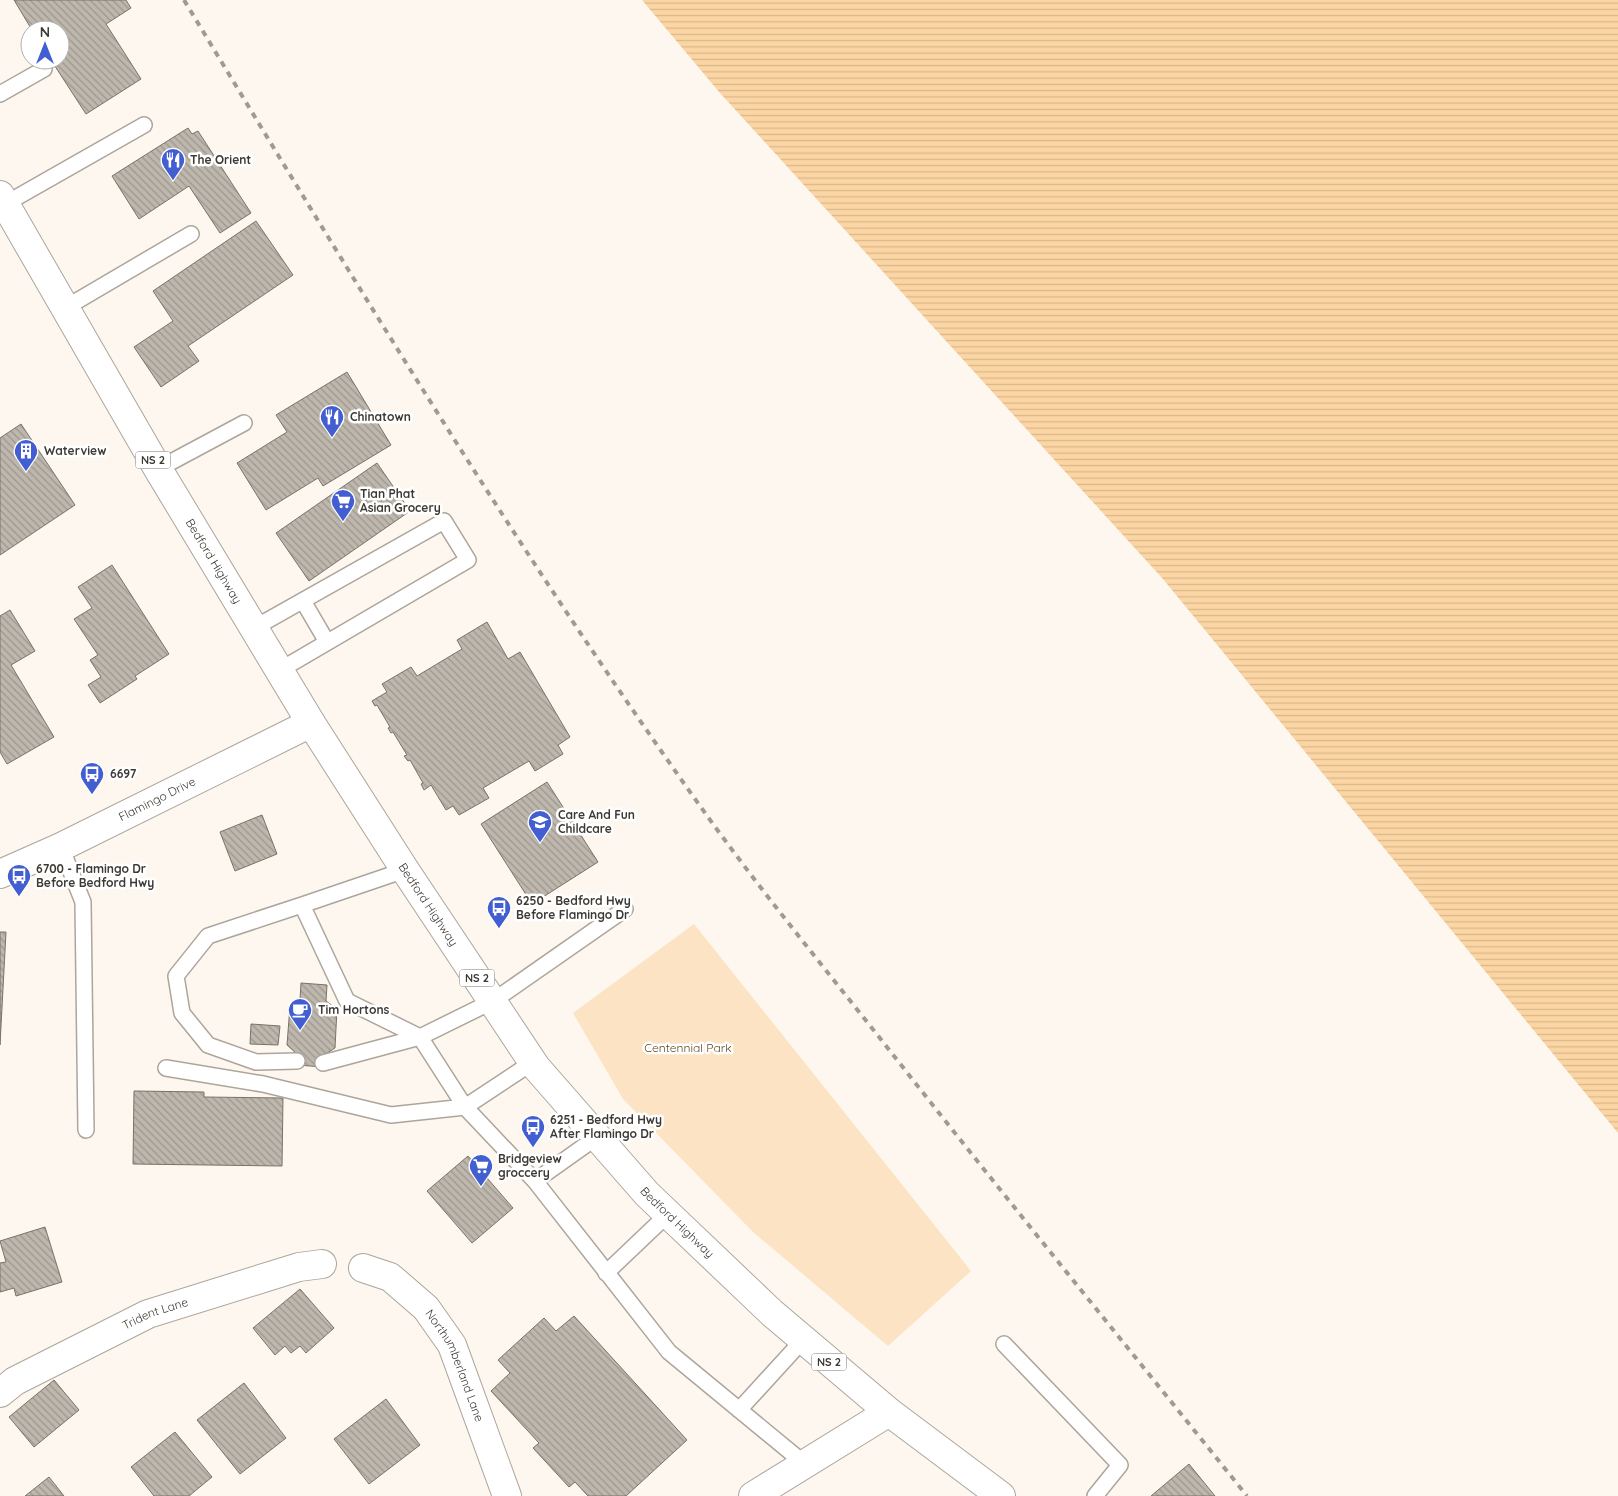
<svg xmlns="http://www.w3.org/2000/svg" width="1618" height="1496" viewBox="0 0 1618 1496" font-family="Quicksand,sans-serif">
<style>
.park{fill:#fbe3c3}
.water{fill:url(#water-rules)}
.building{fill:url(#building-back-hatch);stroke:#797268}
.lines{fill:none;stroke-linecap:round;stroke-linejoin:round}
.lane-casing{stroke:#ada59b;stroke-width:18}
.street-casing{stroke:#ada59b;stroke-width:30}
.secondary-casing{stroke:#ada59b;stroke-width:30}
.primary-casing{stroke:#ada59b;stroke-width:30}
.lane{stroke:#fff;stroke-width:15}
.street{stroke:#fff;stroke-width:28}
.secondary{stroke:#fff;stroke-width:28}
.primary{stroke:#fff;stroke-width:28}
.rail{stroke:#9f9a94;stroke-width:4;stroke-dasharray:6 6;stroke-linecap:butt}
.labels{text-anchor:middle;stroke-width:5;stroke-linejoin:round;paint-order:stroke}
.shield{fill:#fff;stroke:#777572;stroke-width:1}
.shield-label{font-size:11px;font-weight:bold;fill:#3d3a35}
.poi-label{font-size:12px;font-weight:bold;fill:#3d3a35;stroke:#fff;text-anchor:start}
.street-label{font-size:12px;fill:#3d3a35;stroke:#fff}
.park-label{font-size:12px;fill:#634a24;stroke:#fff}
</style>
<defs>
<pattern id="water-rules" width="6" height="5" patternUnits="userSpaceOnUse" patternTransform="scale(1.25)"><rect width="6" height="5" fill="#fbd5a3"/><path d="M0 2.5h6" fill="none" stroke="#d8b88d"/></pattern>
<pattern id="building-back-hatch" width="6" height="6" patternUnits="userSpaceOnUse" patternTransform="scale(1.25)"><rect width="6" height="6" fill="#beb7ad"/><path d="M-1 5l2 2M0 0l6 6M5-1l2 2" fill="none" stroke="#9c968e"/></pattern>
</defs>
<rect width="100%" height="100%" fill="#fef7ef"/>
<!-- park -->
<path class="park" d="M694 924 971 1271 888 1346 753 1232 623 1099 573 1013Z"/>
<!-- water -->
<path class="water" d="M642 0H1618V1133L1163 579 720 93Z"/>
<!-- building -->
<path class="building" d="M14 0H126L131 8 106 24 141 79 86 114 51 60H60V30H32Z
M188 128 192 134 198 131 251 213 220 233 189 186 139 219 112 176Z
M256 221 293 275 188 346 199 361 161 387 134 347 173 321 153 291Z
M347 372 391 445 323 486 318 478 266 510 237 463 287 432 276 415Z
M21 424 75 505 0 555V438Z
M377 463 410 511 309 581 276 533Z
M112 565 169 654 135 676 137 679 100 703 88 685 101 677 90 660 98 655 74 619 92 608 78 587Z
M10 610 35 651 11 665 54 737 7 764 0 752V616Z
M487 622 508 659 520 652 570 737 558 745 563 754 535 771 529 761 483 788 489 798 459 815 453 806 446 810 431 785 424 790 421 784 423 783 410 760 408 761 404 756 407 755 393 732 391 733 388 728 390 727 377 705 375 706 372 701 387 692 382 684 411 667 417 676 462 649 457 640Z
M547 782 598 862 532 904 481 824Z
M262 815 277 854 235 871 220 832Z
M0 932H6L0 1045Z
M301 983 327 985 326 1001 337 1009 335 1048 324 1055 323 1067 297 1065V1054L287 1045 290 1006 300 1000Z
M251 1024 280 1026 278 1045 250 1044Z
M134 1091 204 1092V1097L283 1098 282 1166 133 1164Z
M468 1156 513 1208 472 1243 427 1191Z
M45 1227 62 1282 16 1296 14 1288 0 1292V1263L6 1262 0 1241Z
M300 1289 334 1328 306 1353 300 1346 291 1353 285 1346 275 1355 253 1328Z
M574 1316 687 1440 626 1496H588L575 1482 569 1487 533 1448 539 1443 491 1391 510 1373 498 1360 544 1318 556 1331Z
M54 1380 79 1410 34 1447 9 1417Z
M244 1383 286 1438 240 1474 197 1420Z
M386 1399 420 1445 369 1484 334 1439Z
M175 1432 212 1477 189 1496H154L131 1467Z
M1189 1464 1215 1496H1151Z
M49 1477 64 1496H25Z"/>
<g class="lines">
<!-- lane casing -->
<g class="lane-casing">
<path id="lane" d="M0 94 44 69
M5 204 144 125
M65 308 191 234
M158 469 244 423
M303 601 327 642
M254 628 444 521 468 560 280 670
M61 847 83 902 86 1130
M405 870 302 905 347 1001 420 1037 493 1001 625 909
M297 1061 256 1062 208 1045 182 1013 176 976 208 936 302 905
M533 1062 465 1107 535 1181 669 1352 805 1464
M166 1068 263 1084 391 1115 465 1107 420 1037 323 1063
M535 1181 597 1137
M606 1273 668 1214
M1004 1344 1120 1465 1095 1496
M739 1410 803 1340"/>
</g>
<!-- street casing -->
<g class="street-casing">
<g id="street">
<path id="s1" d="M363 1268 390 1277 426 1308 452 1345 507 1496"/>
<path id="s2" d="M0 1393 15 1381 148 1314 299 1267 322 1264"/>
<path d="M753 1496 889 1412"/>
</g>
</g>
<!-- secondary casing -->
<g class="secondary-casing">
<g id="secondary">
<path id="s3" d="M0 874 61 847 311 723"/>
</g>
</g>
<!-- primary casing -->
<g class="primary-casing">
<g id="primary">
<path id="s4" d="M0 195 158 469 311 723 405 870 536 1067 647 1194 772 1313 889 1412 1001 1496"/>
</g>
</g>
<!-- lane -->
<use href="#lane" class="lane"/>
<!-- street -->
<use href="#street" class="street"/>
<!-- secondary -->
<use href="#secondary" class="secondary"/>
<!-- primary -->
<use href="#primary" class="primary"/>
<!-- rail -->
<path class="rail" d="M184 0C353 279 522 559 713 824 767 898 826 970 883 1042 1003 1195 1126 1345 1247 1496"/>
</g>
<!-- icons -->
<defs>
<g id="restaurant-pin" transform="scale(1.25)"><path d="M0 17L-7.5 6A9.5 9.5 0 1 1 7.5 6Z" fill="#425ed1" stroke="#fff"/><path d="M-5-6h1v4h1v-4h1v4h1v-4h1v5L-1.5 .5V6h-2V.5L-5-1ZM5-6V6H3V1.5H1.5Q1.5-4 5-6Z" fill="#fff"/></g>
<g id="building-pin" transform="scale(1.25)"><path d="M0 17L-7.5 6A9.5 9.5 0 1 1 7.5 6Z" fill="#425ed1" stroke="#fff"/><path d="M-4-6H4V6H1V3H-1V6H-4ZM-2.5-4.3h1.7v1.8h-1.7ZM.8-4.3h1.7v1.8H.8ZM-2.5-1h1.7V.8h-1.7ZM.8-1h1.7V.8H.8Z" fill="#fff"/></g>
<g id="supermarket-pin" transform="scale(1.25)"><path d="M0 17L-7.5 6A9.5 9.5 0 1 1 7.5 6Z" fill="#425ed1" stroke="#fff"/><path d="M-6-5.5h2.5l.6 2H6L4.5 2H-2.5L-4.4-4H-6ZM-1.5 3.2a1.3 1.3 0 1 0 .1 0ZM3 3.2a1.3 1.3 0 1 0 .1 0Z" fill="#fff"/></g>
<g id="bus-pin" transform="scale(1.25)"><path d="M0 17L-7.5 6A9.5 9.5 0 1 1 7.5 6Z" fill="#425ed1" stroke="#fff"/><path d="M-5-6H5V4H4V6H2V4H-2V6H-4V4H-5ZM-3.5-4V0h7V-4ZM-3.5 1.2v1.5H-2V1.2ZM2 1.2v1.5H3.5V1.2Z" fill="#fff"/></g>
<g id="school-pin" transform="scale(1.25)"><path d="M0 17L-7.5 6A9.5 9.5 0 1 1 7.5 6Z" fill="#425ed1" stroke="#fff"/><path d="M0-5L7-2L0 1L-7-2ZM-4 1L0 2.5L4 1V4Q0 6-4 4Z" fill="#fff"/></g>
<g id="cafe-pin" transform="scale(1.25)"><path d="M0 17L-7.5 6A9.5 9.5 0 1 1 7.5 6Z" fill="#425ed1" stroke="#fff"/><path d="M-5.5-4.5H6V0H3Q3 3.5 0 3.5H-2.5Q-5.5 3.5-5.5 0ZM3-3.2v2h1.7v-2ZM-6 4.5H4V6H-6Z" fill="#fff"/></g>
</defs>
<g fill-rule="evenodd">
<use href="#restaurant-pin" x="173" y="160"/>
<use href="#restaurant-pin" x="332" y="417"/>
<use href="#building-pin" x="26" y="451"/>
<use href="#supermarket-pin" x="343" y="501"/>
<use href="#bus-pin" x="92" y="774"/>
<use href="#school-pin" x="540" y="822"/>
<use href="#bus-pin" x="19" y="876"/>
<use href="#bus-pin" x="499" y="908"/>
<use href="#cafe-pin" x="300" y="1010"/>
<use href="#bus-pin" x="533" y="1127"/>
<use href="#supermarket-pin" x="481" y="1166"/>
</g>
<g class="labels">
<!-- shield labels -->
<g class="shield">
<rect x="135.5" y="451.5" width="35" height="17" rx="4"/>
<rect x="459.5" y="969.5" width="35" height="17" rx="4"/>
<rect x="811.5" y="1353.5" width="35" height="17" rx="4"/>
</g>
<g class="shield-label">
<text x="153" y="464">NS 2</text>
<text x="477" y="982">NS 2</text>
<text x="829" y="1366">NS 2</text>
</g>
<!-- poi labels -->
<g class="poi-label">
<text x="190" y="164">The Orient</text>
<text x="350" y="421">Chinatown</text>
<text x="44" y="455">Waterview</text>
<text x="360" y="498">Tian Phat<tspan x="360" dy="14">Asian Grocery</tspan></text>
<text x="110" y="778">6697</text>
<text x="558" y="819">Care And Fun<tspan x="558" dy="14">Childcare</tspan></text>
<text x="36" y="873">6700 - Flamingo Dr<tspan x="36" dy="14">Before Bedford Hwy</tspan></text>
<text x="516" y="905">6250 - Bedford Hwy<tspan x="516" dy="14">Before Flamingo Dr</tspan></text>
<text x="318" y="1014">Tim Hortons</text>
<text x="550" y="1124">6251 - Bedford Hwy<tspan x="550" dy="14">After Flamingo Dr</tspan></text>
<text x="498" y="1163">Bridgeview<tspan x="498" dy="14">groccery</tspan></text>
</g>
<!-- street labels -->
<g class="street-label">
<text dy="4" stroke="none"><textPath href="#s4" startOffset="424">Bedford Highway</textPath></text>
<text dy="4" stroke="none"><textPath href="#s3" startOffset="174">Flamingo Drive</textPath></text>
<text dy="4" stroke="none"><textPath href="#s4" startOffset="829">Bedford Highway</textPath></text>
<text dy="4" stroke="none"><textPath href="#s4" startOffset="1234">Bedford Highway</textPath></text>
<text dy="4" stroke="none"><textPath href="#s2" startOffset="175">Trident Lane</textPath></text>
<text dy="4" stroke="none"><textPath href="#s1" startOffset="141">Northumberland Lane</textPath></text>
</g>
<!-- park labels -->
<g class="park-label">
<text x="688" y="1052">Centennial Park</text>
</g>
</g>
<!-- north arrow -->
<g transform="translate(45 45)"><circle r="24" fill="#ffffff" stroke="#b1b0ae"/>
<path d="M0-4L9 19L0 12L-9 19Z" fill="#425ed1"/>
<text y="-8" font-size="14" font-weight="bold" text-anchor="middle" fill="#3d3a35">N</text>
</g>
</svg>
